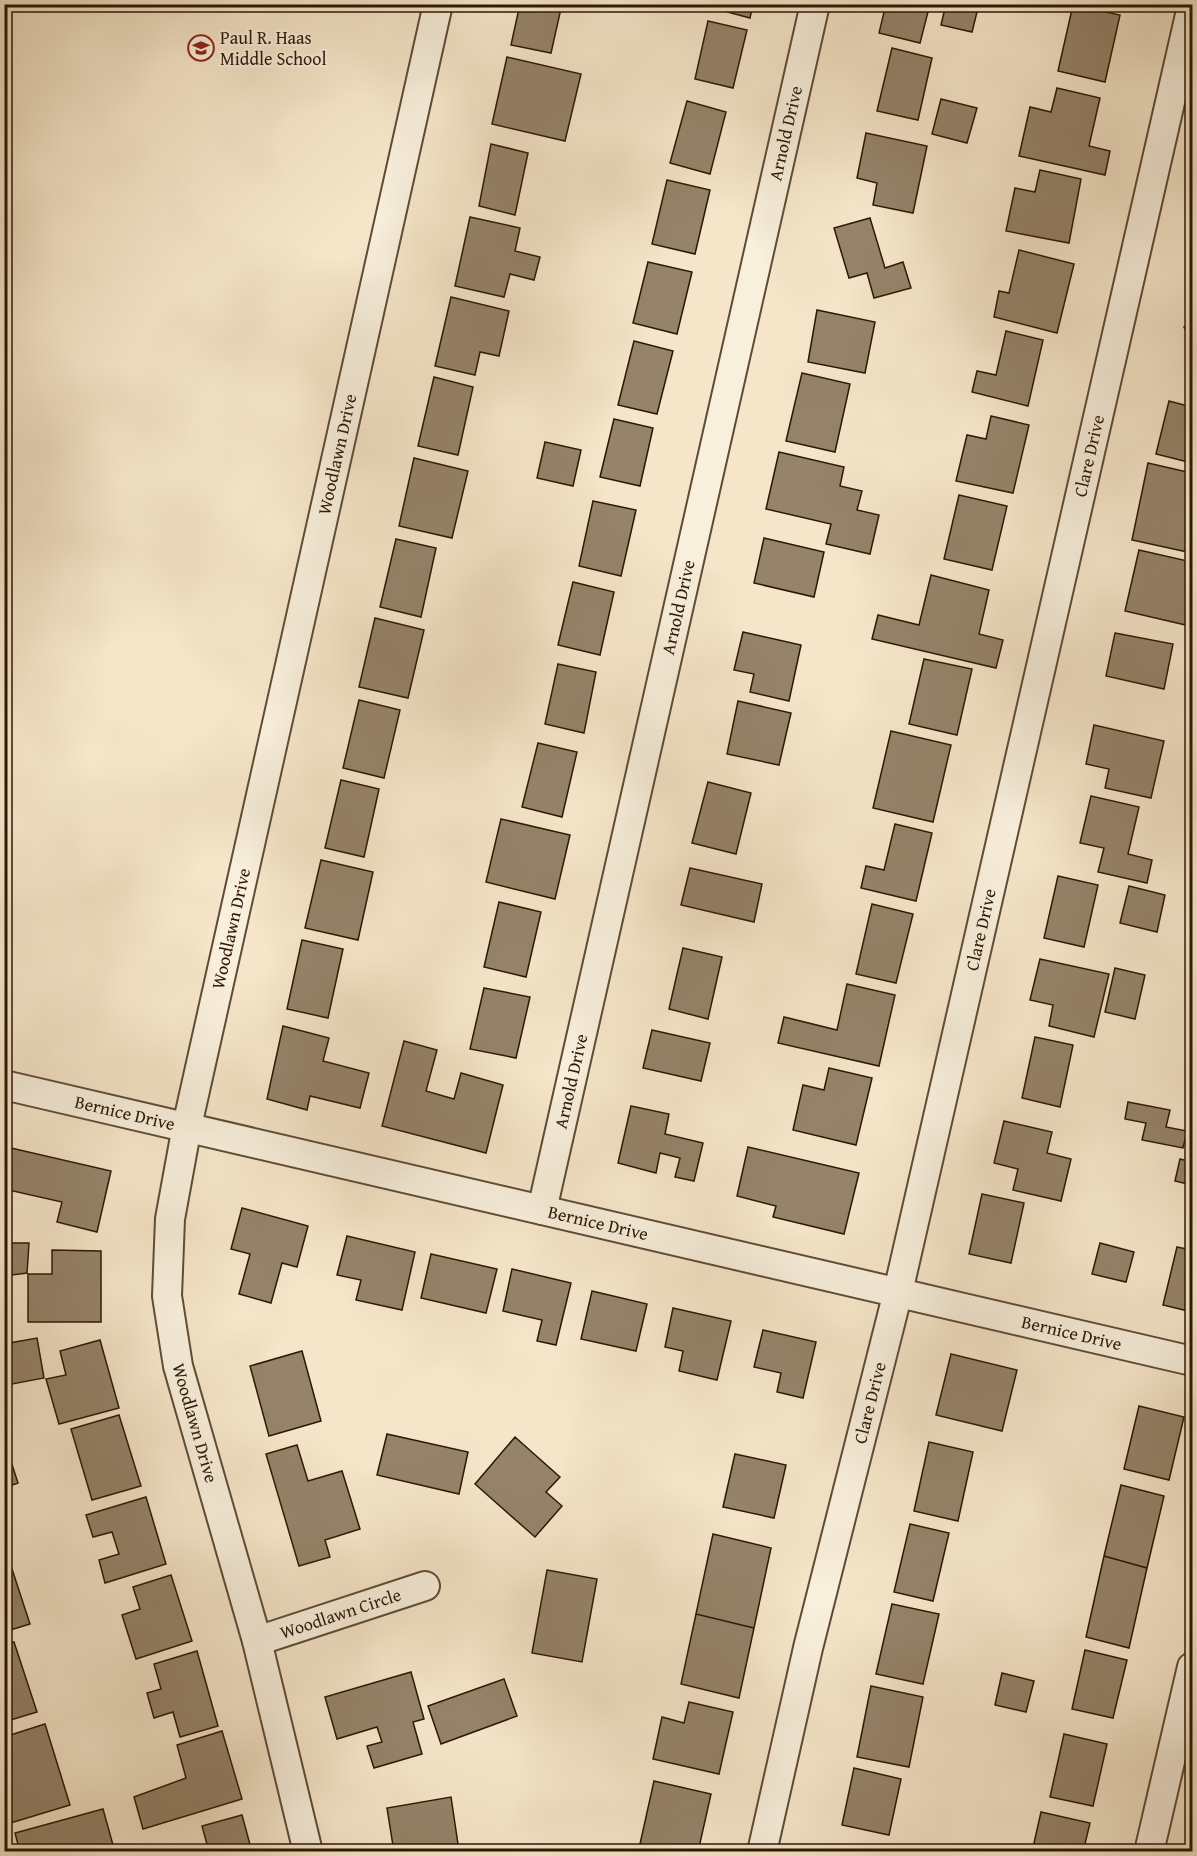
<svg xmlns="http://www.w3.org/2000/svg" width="1197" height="1856" viewBox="0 0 1197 1856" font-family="'Gentium Book Plus',serif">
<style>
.building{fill:#95836a;stroke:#2d1704;stroke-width:1.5}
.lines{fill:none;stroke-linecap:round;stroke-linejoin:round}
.street-casing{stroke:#5f4b35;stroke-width:32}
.street{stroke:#f8efdc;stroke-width:28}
.labels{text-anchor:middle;stroke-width:4.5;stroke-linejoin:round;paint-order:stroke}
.poi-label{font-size:18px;fill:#2d1704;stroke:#f8efdc;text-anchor:start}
.street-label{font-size:18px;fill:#2d1704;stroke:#f8efdc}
</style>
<rect width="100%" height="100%" fill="#f5e6c9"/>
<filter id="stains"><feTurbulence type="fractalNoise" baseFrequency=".00333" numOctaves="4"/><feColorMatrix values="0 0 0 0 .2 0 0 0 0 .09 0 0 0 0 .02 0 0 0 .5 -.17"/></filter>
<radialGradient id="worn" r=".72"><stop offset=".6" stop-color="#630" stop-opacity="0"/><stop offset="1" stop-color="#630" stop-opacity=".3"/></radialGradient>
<!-- building -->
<path class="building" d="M520 4H562L551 53 511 45Z
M698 4H753L750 18Z
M886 4H930L920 43 879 33Z
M946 4H979L972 32 941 25Z
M1073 5 1120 15 1105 82 1058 71Z
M708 21 747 30 733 88 695 79Z
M892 48 932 58 918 120 877 111Z
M507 57 581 74 565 141 492 124Z
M1057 88 1100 98 1089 146 1110 151 1105 175 1019 156 1030 107 1051 112Z
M941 99 977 108 967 143 932 134Z
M687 101 726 112 710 174 670 163Z
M866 133 927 146 913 213 873 205 877 183 857 178Z
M491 144 528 153 515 215 479 206Z
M1040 170 1081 179 1069 243 1006 231 1015 188 1035 192Z
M667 180 710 190 695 254 652 244Z
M470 217 520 228 515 251 540 257 534 280 510 274 504 297 455 286Z
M870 218 885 268 903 262 911 288 874 298 867 273 849 278 834 228Z
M1019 250 1074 264 1057 333 994 317 999 291 1009 293Z
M648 262 692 272 677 334 633 323Z
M451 297 509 311 499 356 480 352 475 375 435 366Z
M817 310 875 322 865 373 808 362Z
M1192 322V345L1184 327Z
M1006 331 1043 340 1028 406 972 392 977 371 996 375Z
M634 341 673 351 657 414 618 405Z
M802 373 850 384 835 452 786 441Z
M434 377 473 387 458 455 418 446Z
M1169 401 1192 407V463L1156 454Z
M991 416 1029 425 1013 493 956 481 967 435 986 439Z
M614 419 653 428 640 486 600 477Z
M545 442 581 450 573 486 537 478Z
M779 452 844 467 840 486 862 491 857 510 879 515 870 554 826 544 831 524 766 509Z
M414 458 468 471 452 538 399 526Z
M1148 463 1192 473V553L1132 540Z
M959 495 1007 506 992 570 944 559Z
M593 501 636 510 621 576 579 566Z
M764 538 824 552 814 597 754 583Z
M396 539 436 548 421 617 380 607Z
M1139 550 1192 562V617L1190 626 1125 611Z
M931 575 989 590 979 634 1003 640 996 668 872 639 878 615 919 625Z
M573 582 614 592 600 655 558 645Z
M375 618 424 630 408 698 359 687Z
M743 632 801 645 789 701 750 692 754 674 734 670Z
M1115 633 1173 644 1164 689 1106 676Z
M924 659 972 669 957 735 909 724Z
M558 664 596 672 584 733 545 724Z
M359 700 400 710 384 778 343 768Z
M738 701 791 713 779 765 727 754Z
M1094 725 1164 741 1151 798 1105 788 1109 769 1086 764Z
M891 731 951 745 933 822 873 808Z
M538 743 577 752 562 817 522 807Z
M341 780 379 789 364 857 325 848Z
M708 782 751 793 736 854 692 843Z
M1091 796 1139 807 1128 854 1152 860 1147 883 1098 872 1104 848 1080 843Z
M501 819 570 835 555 899 486 882Z
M895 824 932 833 916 901 861 888 866 866 884 870Z
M321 860 373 872 358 940 305 928Z
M690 868 762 884 754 922 681 905Z
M1058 876 1098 885 1084 947 1044 938Z
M1129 886 1165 895 1157 932 1120 923Z
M499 902 541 912 526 977 484 967Z
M872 904 913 914 896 983 856 974Z
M302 940 343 949 328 1018 287 1009Z
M683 948 722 957 708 1019 669 1009Z
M1040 959 1109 974 1094 1037 1049 1026 1053 1005 1030 1000Z
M1115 968 1145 975 1135 1019 1105 1012Z
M847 984 895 995 879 1066 778 1043 784 1017 837 1030Z
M484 988 530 997 516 1058 470 1049Z
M283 1026 329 1038 323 1061 369 1073 360 1108 310 1096 307 1110 267 1099Z
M652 1030 710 1043 701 1081 643 1068Z
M1035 1037 1073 1045 1060 1107 1022 1098Z
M404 1041 437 1050 426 1091 454 1099 461 1073 503 1085 486 1153 382 1126Z
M829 1068 872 1078 856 1145 793 1130 803 1085 824 1090Z
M1128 1102 1170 1110 1166 1127 1187 1131 1183 1148 1142 1140 1146 1123 1125 1119Z
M631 1106 669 1114 665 1134 703 1143 694 1181 675 1177 680 1158 660 1153 656 1173 618 1163Z
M1004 1121 1052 1132 1047 1153 1071 1159 1061 1201 1013 1190 1018 1169 994 1163Z
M1192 1121V1142L1188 1141Z
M748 1147 859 1173 844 1234 773 1217 776 1206 737 1196Z
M11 1148 111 1171 97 1232 57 1222 62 1202 4 1189V1175Z
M1180 1159 1192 1162V1185L1175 1181Z
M982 1194 1024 1203 1011 1263 969 1254Z
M242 1208 308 1226 297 1267 282 1263 271 1303 239 1294 250 1254 231 1249Z
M1192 1210V1232L1188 1231Z
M347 1236 415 1252 402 1310 356 1300 361 1280 337 1275Z
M4 1243H29L27 1273 4 1276Z
M1100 1243 1134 1252 1126 1282 1092 1274Z
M1177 1247 1192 1250V1312L1163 1305Z
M52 1250 101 1251V1322H28V1274H52Z
M431 1254 497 1269 486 1313 421 1298Z
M512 1269 571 1283 556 1345 537 1341 542 1320 503 1311Z
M592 1291 647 1304 636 1351 581 1339Z
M673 1308 731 1321 717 1380 679 1371 683 1351 665 1347Z
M763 1330 816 1342 803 1398 777 1392 781 1373 754 1367Z
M37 1338 44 1378 7 1385 4 1371V1344Z
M100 1340 119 1408 59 1424 46 1379 66 1375 60 1351Z
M302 1351 321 1421 269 1436 250 1366Z
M951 1354 1017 1370 1002 1431 936 1415Z
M1139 1406 1184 1417 1169 1480 1124 1469Z
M119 1415 141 1486 92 1500 71 1429Z
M387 1434 468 1452 459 1494 377 1475Z
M515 1437 560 1477 546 1492 562 1506 535 1537 475 1484Z
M929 1442 973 1452 958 1521 914 1511Z
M297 1445 308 1481 342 1471 360 1529 325 1540 330 1557 299 1566 266 1454Z
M4 1446H6L18 1483 4 1488Z
M735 1454 786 1465 774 1518 723 1507Z
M1121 1485 1164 1496 1147 1568 1104 1556Z
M146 1497 166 1564 105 1583 99 1560 119 1554 112 1532 93 1537 86 1515Z
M910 1524 949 1533 933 1601 894 1592Z
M713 1534 771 1548 754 1628 696 1614Z
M1104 1556 1147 1568 1129 1648 1086 1637Z
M12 1569 30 1624 4 1632V1571Z
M547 1570 597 1579 582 1662 532 1653Z
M171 1575 192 1641 136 1659 122 1615 140 1609 133 1587Z
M892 1604 939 1614 923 1684 876 1674Z
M696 1614 754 1628 739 1698 681 1684Z
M14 1642 37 1712 4 1722V1645Z
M1085 1650 1127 1660 1113 1718 1072 1709Z
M197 1651 218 1726 180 1737 173 1712 154 1718 147 1693 161 1689 154 1664Z
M411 1672 424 1719 413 1722 422 1754 374 1768 367 1746 382 1742 377 1727 337 1739 325 1697Z
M1002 1673 1034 1681 1026 1712 995 1705Z
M504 1679 517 1716 441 1744 428 1706Z
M871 1686 923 1697 909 1767 857 1757Z
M689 1702 733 1712 719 1774 653 1759 662 1717 684 1723Z
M45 1724 70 1805 4 1825V1737Z
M222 1731 242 1799 143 1829 134 1797 186 1778 177 1745Z
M1064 1734 1107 1744 1093 1806 1050 1797Z
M854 1768 901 1779 889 1835 842 1825Z
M654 1781 711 1794 698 1852H672L640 1844Z
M451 1797 458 1844 437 1847 438 1852H394L387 1808Z
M103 1809 113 1845 92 1852H20L15 1833Z
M1041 1812 1090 1823 1083 1852H1032Z
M242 1815 252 1852H197L208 1848 202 1826Z
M823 1846 847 1852H822Z"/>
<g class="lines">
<!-- street casing -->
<g class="street-casing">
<g id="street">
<path id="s1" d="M4 1085 1192 1361"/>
<path id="s2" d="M542 1210 815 4"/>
<path id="s3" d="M257 1641 425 1586"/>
<path id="s4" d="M308 1852 257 1641 178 1366 167 1296 170 1219 187 1126 438 4"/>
<path id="s5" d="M762 1852 808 1648 898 1292 1192 6"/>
<path d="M1149 1852 1192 1667"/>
</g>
</g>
<!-- street -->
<use href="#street" class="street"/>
</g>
<!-- icons -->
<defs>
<g id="school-ring" transform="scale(1.35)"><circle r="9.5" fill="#f8efdc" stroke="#8f2418" stroke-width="1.5"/><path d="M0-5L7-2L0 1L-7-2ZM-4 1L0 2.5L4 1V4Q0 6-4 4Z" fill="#8f2418"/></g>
</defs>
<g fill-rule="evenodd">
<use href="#school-ring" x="201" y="48"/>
</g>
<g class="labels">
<!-- poi labels -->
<g class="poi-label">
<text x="220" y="44">Paul R. Haas<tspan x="220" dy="21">Middle School</tspan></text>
</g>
<!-- street labels -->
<g class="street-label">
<text dy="6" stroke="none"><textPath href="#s2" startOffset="1104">Arnold Drive</textPath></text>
<text dy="6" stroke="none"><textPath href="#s4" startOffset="1434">Woodlawn Drive</textPath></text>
<text dy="6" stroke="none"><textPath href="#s5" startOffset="1434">Clare Drive</textPath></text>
<text dy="6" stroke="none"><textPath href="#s2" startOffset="618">Arnold Drive</textPath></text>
<text dy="6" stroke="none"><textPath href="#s4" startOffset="948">Woodlawn Drive</textPath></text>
<text dy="6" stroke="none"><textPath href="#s5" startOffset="948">Clare Drive</textPath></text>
<text dy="6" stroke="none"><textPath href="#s2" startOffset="132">Arnold Drive</textPath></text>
<text dy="6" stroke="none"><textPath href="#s1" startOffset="124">Bernice Drive</textPath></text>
<text dy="6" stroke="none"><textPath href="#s1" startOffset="610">Bernice Drive</textPath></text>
<text dy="6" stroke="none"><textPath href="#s1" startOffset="1096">Bernice Drive</textPath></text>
<text dy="6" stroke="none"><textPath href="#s5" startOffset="462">Clare Drive</textPath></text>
<text transform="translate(195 1423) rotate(74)" y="6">Woodlawn Drive</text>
<text dy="6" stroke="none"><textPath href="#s3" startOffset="88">Woodlawn Circle</textPath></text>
</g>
</g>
<!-- margin -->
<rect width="1197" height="1856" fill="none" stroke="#f5e6c9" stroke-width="24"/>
<rect x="6" y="6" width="1185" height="1844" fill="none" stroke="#2d1704" stroke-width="3"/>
<rect x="12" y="12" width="1173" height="1832" fill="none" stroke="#2d1704" stroke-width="1.5"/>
<rect width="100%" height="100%" filter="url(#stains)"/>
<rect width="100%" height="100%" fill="url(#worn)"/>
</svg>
